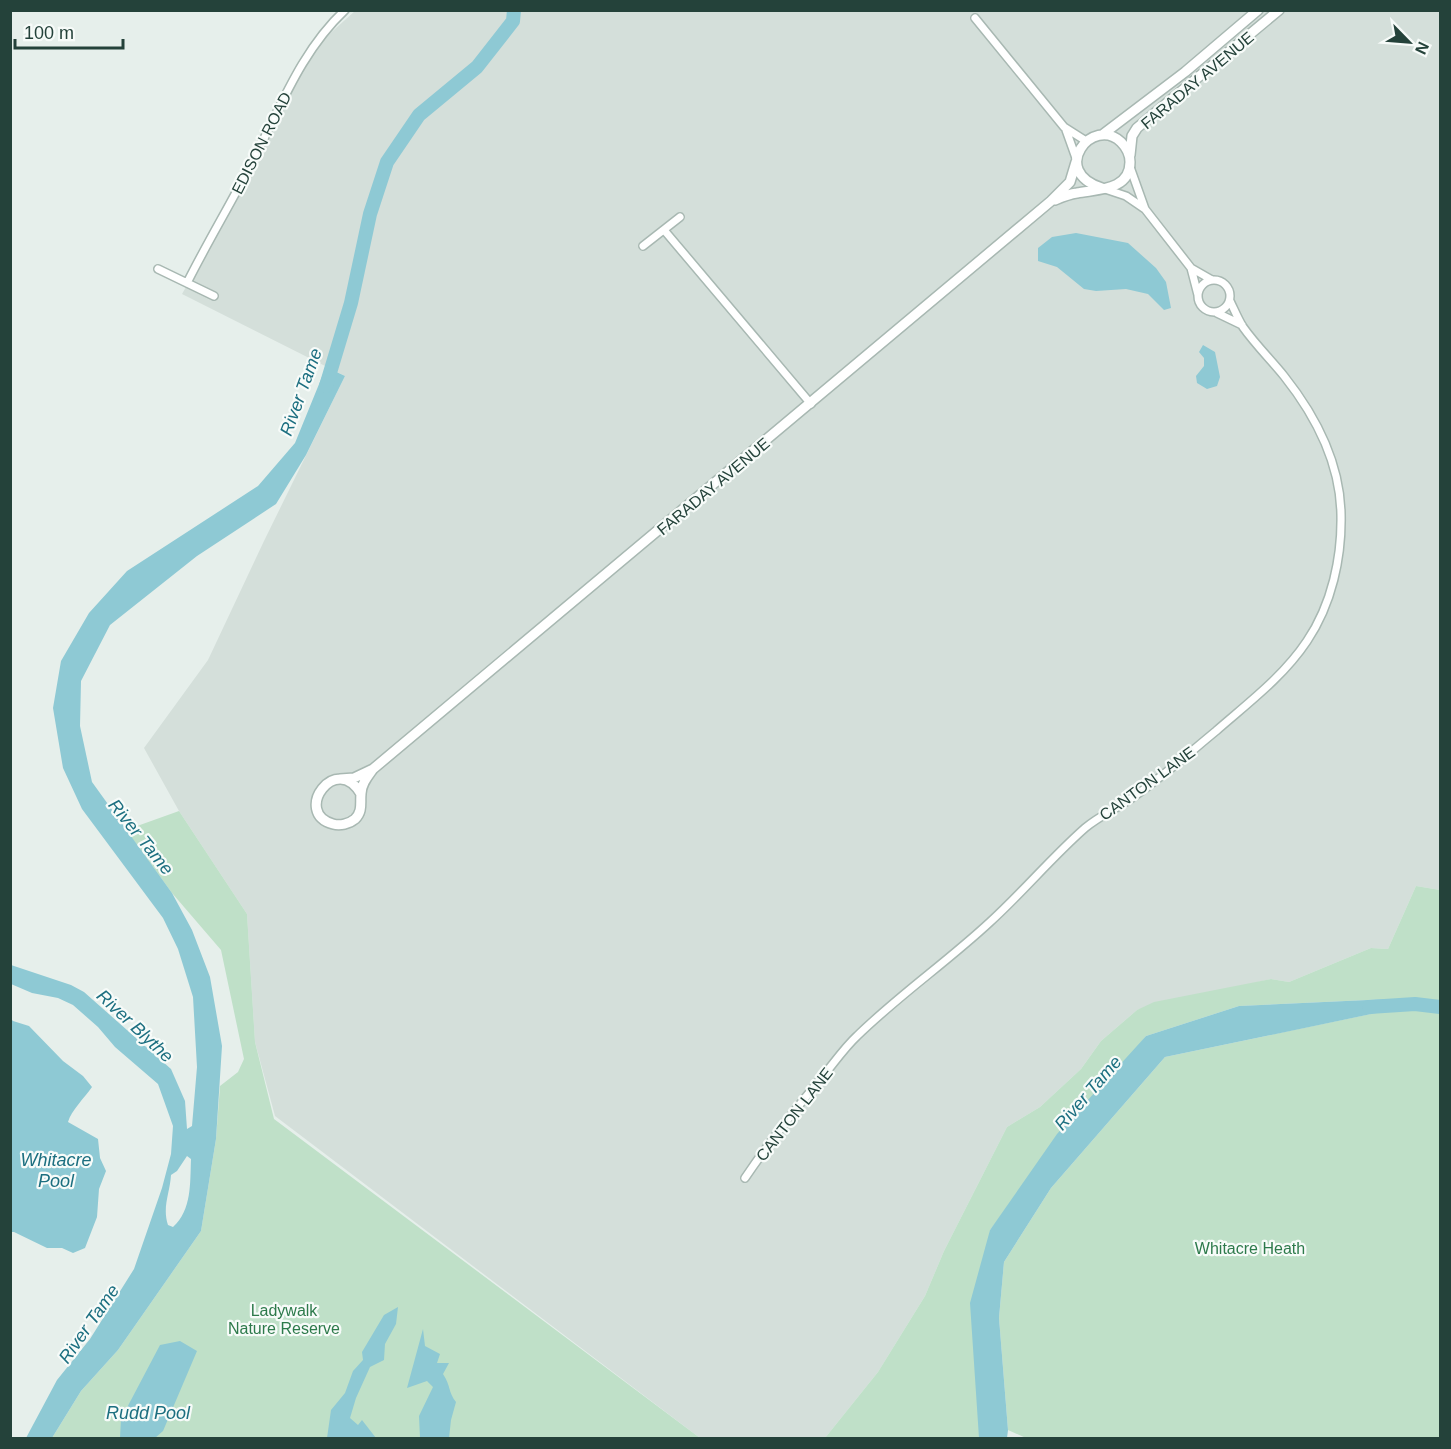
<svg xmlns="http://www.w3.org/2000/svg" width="1451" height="1449" viewBox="0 0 1451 1449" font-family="Arial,sans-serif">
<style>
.built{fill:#d4dfda}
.green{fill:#bfe0c8}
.water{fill:#8ec9d4;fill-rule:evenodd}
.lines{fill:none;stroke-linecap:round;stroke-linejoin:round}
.river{stroke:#8ec9d4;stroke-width:14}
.minor-casing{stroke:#a8b8b2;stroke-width:10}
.tertiary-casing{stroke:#a8b8b2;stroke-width:12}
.minor{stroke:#fff;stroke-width:7}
.tertiary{stroke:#fff;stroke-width:9}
.labels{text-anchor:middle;stroke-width:4.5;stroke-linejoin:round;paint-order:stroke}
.street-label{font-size:16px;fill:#24423a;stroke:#f7fbf9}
.park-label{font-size:16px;fill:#2d7a4b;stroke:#f7fbf9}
.water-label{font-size:18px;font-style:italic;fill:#1c6f80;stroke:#f7fbf9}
</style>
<rect width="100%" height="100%" fill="#e6efeb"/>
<!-- built -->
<path class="built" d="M355 11H1440V890L1416 886 1388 949 1371 948 1289 982 1271 979 1137 1010 1101 1041 1081 1069 1040 1107 1007 1127 944 1251 925 1296 878 1372 825 1438H700L275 1116 255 1042 247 914 179 811 144 748 208 660 264 541 345 376 182 294 256 164 305 65 325 38Z"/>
<!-- green -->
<path class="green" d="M179 811 247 914 255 1042 274 1119 700 1438H52L81 1391 118 1350 201 1231 216 1139 220 1086 238 1072 244 1059 221 950 172 893 126 830Z
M1416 886 1440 890V1438H1026L1008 1430 999 1318 1004 1262 1051 1188 1165 1057 1409 1006 1389 1004V999L1239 1006 1146 1036 990 1230 979 1438H825L878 1372 925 1296 944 1251 1007 1127 1040 1107 1081 1069 1101 1041 1137 1010 1154 1002 1271 979 1289 982 1371 948 1388 949Z"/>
<!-- water -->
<path class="water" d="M1076 233 1128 243 1156 268 1166 282 1171 308 1164 310 1148 294 1126 289 1096 291 1084 289 1057 267 1038 261V248L1052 237Z
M1203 345 1215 352 1220 377 1217 386 1207 389 1197 383 1196 376 1204 366V358L1199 352Z
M326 367 345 376 306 455 276 504 197 556 110 625 81 681 80 726 92 782 172 893 192 930 210 977 222 1046 216 1139 201 1231 118 1350 81 1391 52 1438H26L57 1380 90 1339 134 1269 162 1188 171 1154 173 1126 158 1084 115 1047 98 1027 73 1005 58 998 32 993 11 984V965L71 985 84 992 171 1069 185 1101 187 1129 192 1126 197 1067 193 997 178 949 163 918 82 809 63 768 53 708 61 661 89 613 127 571 258 486 295 443ZM187 1156 191 1159C190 1183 192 1210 173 1227L168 1225C162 1207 170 1193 171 1175L177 1171Z
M1389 999 1381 1012 1165 1057 1051 1188 1004 1262 999 1318 1008 1430 1007 1438H979L970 1303 990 1230 1057 1134 1146 1036 1239 1006Z
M11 1019 13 1021 29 1026 63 1061 83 1076 92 1087C85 1097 71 1111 68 1122L98 1139 100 1158 106 1171 99 1189 97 1217 85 1248 73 1253 62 1248H47L14 1232H11Z
M398 1307 396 1324 385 1344 384 1360 370 1367 356 1398 350 1418 358 1425 362 1420 376 1438H327L331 1410 345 1393 353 1371 363 1360 362 1352 384 1315Z
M423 1329 425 1346 440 1354 437 1363H449L443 1374C451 1386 448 1392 456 1402L451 1420 449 1438H420L419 1416 433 1387 427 1381 407 1388Z
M180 1341 197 1351 163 1431 155 1438H120L121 1419 160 1345Z"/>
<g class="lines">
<!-- river -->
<path class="river" d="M326 386 351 303 370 214 387 162 419 115 477 67 513 21 514 10
M1369 1007 1415 1004 1440 1007"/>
<!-- minor casing -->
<g class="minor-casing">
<path id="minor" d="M975 18 1064 127 1086 141
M1066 130 1076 158
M1130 167 1145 209 1191 268 1212 280
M1105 189 1126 196 1145 209
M664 230 811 404
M643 246 680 217
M1191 268 1198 295
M158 269 214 296
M1198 296a16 16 0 1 1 32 0a16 16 0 1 1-32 0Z
M187 283C207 243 230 205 250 166 279 112 299 53 345 10
M1217 313 1242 325
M745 1178C768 1144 793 1112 819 1081 832 1066 843 1049 857 1036 899 995 947 962 990 922 1023 892 1051 858 1085 828 1098 817 1115 809 1129 800 1160 779 1188 754 1216 731 1248 703 1283 677 1307 641 1332 604 1342 557 1341 514 1340 463 1315 415 1284 376 1271 360 1255 344 1243 327 1238 319 1234 309 1230 301"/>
</g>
<!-- tertiary casing -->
<g class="tertiary-casing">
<path id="tertiary" d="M1102 135 1185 72 1258 10
M1130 155 1132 136 1137 128 1279 10
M1055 200C1062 197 1069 194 1077 193 1097 189 1130 191 1130 162 1130 153 1126 147 1121 142 1093 115 1048 171 1102 188
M340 779 354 778 373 769 1051 201 1070 182 1076 162
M361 794C336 751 292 813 333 824 340 826 349 824 355 819 363 811 360 803 361 794 361 784 368 776 373 769"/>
</g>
<!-- minor -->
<use href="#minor" class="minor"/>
<!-- tertiary -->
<use href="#tertiary" class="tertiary"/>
</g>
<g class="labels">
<!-- street labels -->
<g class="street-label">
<text transform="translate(1197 80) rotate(-40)" y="6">FARADAY AVENUE</text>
<text transform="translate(261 143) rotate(-63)" y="6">EDISON ROAD</text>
<text transform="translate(713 486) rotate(-40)" y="6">FARADAY AVENUE</text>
<text transform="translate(1147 783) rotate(-36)" y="6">CANTON LANE</text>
<text transform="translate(794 1114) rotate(-52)" y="6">CANTON LANE</text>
</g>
<!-- park labels -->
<g class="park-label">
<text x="1250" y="1254">Whitacre Heath</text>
<text x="284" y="1316">Ladywalk<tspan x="284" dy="18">Nature Reserve</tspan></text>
</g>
<!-- water labels -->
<g class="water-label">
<text transform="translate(301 392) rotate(-70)" y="6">River Tame</text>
<text transform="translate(141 837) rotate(51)" y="6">River Tame</text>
<text transform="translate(135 1026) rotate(43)" y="6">River Blythe</text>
<text transform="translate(1088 1093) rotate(-49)" y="6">River Tame</text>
<text x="56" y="1166">Whitacre<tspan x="56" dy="21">Pool</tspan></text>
<text transform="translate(89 1324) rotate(-55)" y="6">River Tame</text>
<text x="148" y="1419">Rudd Pool</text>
</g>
</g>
<!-- border -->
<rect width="1451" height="1449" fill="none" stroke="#24423a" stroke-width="24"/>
<!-- north arrow -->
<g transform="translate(1409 42) rotate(115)" stroke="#f7fbf9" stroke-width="4.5" paint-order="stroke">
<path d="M0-4.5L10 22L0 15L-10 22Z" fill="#24423a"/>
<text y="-9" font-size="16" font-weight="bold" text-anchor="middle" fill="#24423a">N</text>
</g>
<!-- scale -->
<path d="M15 39v9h108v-9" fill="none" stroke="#24423a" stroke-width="3"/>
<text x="24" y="39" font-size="18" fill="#24423a" stroke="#f7fbf9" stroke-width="4.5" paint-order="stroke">100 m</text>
</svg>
